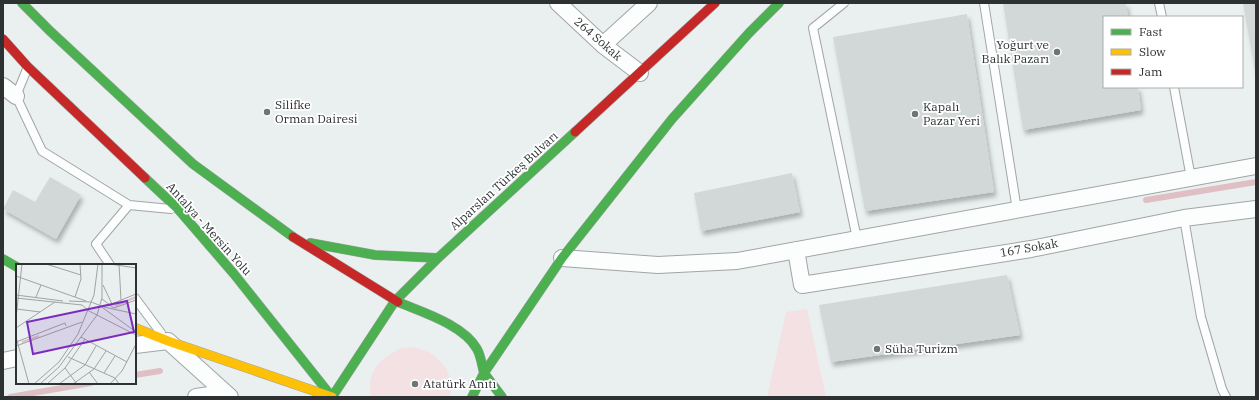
<svg xmlns="http://www.w3.org/2000/svg" width="1259" height="400" viewBox="0 0 1259 400" font-family="'IBM Plex Serif',serif">
<style>
.green{fill:#f3e1e4}
.lines{fill:none;stroke-linecap:round;stroke-linejoin:round}
.stream{stroke:#e0bfc4;stroke-width:6}
.building{fill:#d2d7d7;filter:url(#shadow)}
.lane-casing{stroke:#a1a5a5;stroke-width:10}
.street-casing{stroke:#a1a5a5;stroke-width:18}
.fast-casing{stroke:#a1a5a5;stroke-width:10}
.slow-casing{stroke:#a1a5a5;stroke-width:10}
.jam-casing{stroke:#a1a5a5;stroke-width:10}
.lane{stroke:#fcfdfd;stroke-width:8}
.street{stroke:#fcfdfd;stroke-width:16}
.fast{stroke:#4caf50;stroke-width:9}
.slow{stroke:#ffc107;stroke-width:9}
.jam{stroke:#c62828;stroke-width:9}
.poi-dot{fill:#6f7474;stroke:#fff;stroke-width:1.5}
.labels{text-anchor:middle;stroke-width:3.5;stroke-linejoin:round;paint-order:stroke}
.street-label{font-size:12px;fill:#2d3131;stroke:#fff}
.poi-label{font-size:12px;fill:#2d3131;stroke:#fff;text-anchor:start}
.inset-river{fill:none;stroke:#e0bfc4;stroke-width:2}
.inset-road{fill:none;stroke:#9ea4a4;stroke-width:1}
.view{fill:#7b2cbf;fill-opacity:0.15;stroke:#7b2cbf;stroke-width:2}
.inset-edge{fill:none;stroke:#2d3131;stroke-width:2}
</style>
<defs>
<filter id="shadow"><feDropShadow dx="2.5" dy="4.5" stdDeviation="2" flood-color="#0004"/></filter>
</defs>
<rect width="100%" height="100%" fill="#eaf0f0"/>
<!-- green -->
<path class="green" d="M807 309 826 397H767L786 312Z
M401 348C406 348 412 347 417 348 439 353 456 374 450 397H371C366 372 380 358 401 348Z"/>
<g class="lines">
<!-- stream -->
<path class="stream" d="M1146 200 1256 182
M135 375 160 371
M10 397 91 383"/>
</g>
<!-- building -->
<path class="building" d="M1003 3H1126L1128 17H1104V87H1138L1141 110 1023 130Z
M1243 3H1256V71H1255Z
M967 14 994 192 865 211 833 37Z
M792 173 800 212 701 231 694 193Z
M50 177 81 195 56 239 3 209 13 190 35 202Z
M1007 275 1020 335 831 362 819 305Z"/>
<g class="lines">
<!-- lane casing -->
<g class="lane-casing">
<path id="lane" d="M844 3 813 28 857 239
M984 3 1017 210
M1159 3 1162 17
M27 69 16 96 42 151 129 205 171 209
M1174 87 1191 178
M1184 218 1201 317 1222 389 1226 397
M110 265 96 244 129 205
M135 298 161 333"/>
</g>
<!-- street casing -->
<g class="street-casing">
<path id="street" d="M558 3 603 45 640 73
M603 45 649 3
M3 86 16 96
M796 250 802 285 1031 249 1184 218 1256 209
M562 258 658 265 737 261 1256 166
M135 345 168 341 230 397
M3 361 17 358
M196 397 224 393"/>
</g>
<!-- fast casing -->
<g class="fast-casing">
<path id="fast" d="M22 3 50 31 193 164 293 237
M145 178 178 209 234 274 332 397
M310 243 375 255 438 258
M3 259 17 267
M398 302C422 312 464 325 477 349 481 356 482 366 484 373
M484 373 502 397
M332 397 395 301 438 258 575 132
M472 397 484 373 562 258 672 119 749 33 779 3"/>
</g>
<!-- slow casing -->
<g class="slow-casing">
<path id="slow" d="M135 328 168 341 332 397"/>
</g>
<!-- jam casing -->
<g class="jam-casing">
<path id="jam" d="M3 39 28 67 145 178
M575 132 715 3
M293 237 398 302"/>
</g>
<!-- lane -->
<use href="#lane" class="lane"/>
<!-- street -->
<use href="#street" class="street"/>
<!-- fast -->
<use href="#fast" class="fast"/>
<!-- slow -->
<use href="#slow" class="slow"/>
<!-- jam -->
<use href="#jam" class="jam"/>
</g>
<!-- markers -->
<g class="poi-dot">
<circle cx="1057" cy="52" r="4"/>
<circle cx="267" cy="112" r="4"/>
<circle cx="915" cy="114" r="4"/>
<circle cx="877" cy="349" r="4"/>
<circle cx="415" cy="384" r="4"/>
</g>
<g class="labels">
<!-- street labels -->
<g class="street-label">
<text transform="translate(598 39) rotate(41)" y="4">264 Sokak</text>
<text transform="translate(504 181) rotate(-42)" y="4">Alparslan Türkeş Bulvarı</text>
<text transform="translate(209 229) rotate(48)" y="4">Antalya - Mersin Yolu</text>
<text transform="translate(1029 248) rotate(-10)" y="4">167 Sokak</text>
</g>
<!-- poi labels -->
<g class="poi-label">
<text x="1049" y="49" text-anchor="end">Yoğurt ve<tspan x="1049" dy="14">Balık Pazarı</tspan></text>
<text x="275" y="109">Silifke<tspan x="275" dy="14">Orman Dairesi</tspan></text>
<text x="923" y="111">Kapalı<tspan x="923" dy="14">Pazar Yeri</tspan></text>
<text x="885" y="353">Süha Turizm</text>
<text x="423" y="388">Atatürk Anıtı</text>
</g>
</g>
<!-- overview -->
<g transform="translate(16 264)">
<rect width="120" height="120" fill="#eaf0f0"/>
<path class="inset-river" d="M99 42 120 33M6 78 23 72"/>
<path class="inset-road" d="M30 0 65 11M94 0 120 4M103 0 105 36M0 12 70 37M87 21 96 40M0 31 47 37M20 33 25 21M59 33 65 15 64 0M0 34 66 41 73 47M86 35 98 44 120 36M53 37 75 38M75 38 83 41 120 68M93 41 120 30M88 43 120 50M1 45 24 48M73 47 120 71M0 54 6 0M0 64 39 38M0 73 13 120M65 73 111 98M0 78 49 59 50 62M0 82 66 58M52 93 99 114 103 120M49 104 61 120M73 108 82 120M88 109 99 92M18 120 43 98 62 70 78 31 82 0M24 120 43 103 81 51 86 34V0M31 120 49 104 69 75M43 120 69 101 80 82M57 120 78 105 90 87M94 120 106 107 120 80"/>
<path class="view" d="M111 37 118 68 17 90 11 58Z"/>
<rect width="120" height="120" class="inset-edge"/>
</g>
<!-- border -->
<rect width="1259" height="400" fill="none" stroke="#2d3131" stroke-width="8"/>
<!-- legend -->
<rect x="1103" y="16" width="140" height="72" fill="#ffffff" stroke="#abadad"/>
<rect x="1111" y="29" width="20" height="6" fill="#4caf50" stroke="#abadad"/>
<text x="1139" y="36" font-size="12" fill="#2d3131">Fast</text>
<rect x="1111" y="49" width="20" height="6" fill="#ffc107" stroke="#abadad"/>
<text x="1139" y="56" font-size="12" fill="#2d3131">Slow</text>
<rect x="1111" y="69" width="20" height="6" fill="#c62828" stroke="#abadad"/>
<text x="1139" y="76" font-size="12" fill="#2d3131">Jam</text>
</svg>
